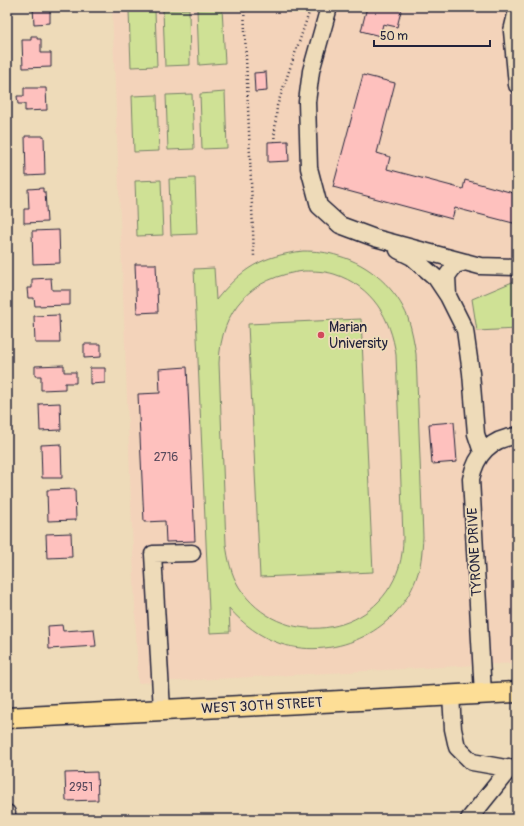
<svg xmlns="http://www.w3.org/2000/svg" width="524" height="826" viewBox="0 0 524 826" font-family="Pangolin,sans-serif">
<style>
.built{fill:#f3d3ba}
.green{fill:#cfe195;stroke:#788268;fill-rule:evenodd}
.building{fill:#fec1be;stroke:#22223b}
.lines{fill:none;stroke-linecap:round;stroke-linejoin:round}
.minor-casing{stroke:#22223b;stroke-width:19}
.major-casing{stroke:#22223b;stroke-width:23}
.path{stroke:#22223b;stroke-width:2.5;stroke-dasharray:1 3;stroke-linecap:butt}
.minor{stroke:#eedbb9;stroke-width:16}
.major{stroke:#fdde96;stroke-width:20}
.poi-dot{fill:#d1495b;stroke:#eedbb9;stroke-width:1.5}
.labels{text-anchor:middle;stroke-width:3.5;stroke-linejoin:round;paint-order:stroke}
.number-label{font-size:12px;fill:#594a5c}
.poi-label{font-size:14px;fill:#22223b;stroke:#eedbb9;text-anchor:start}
.street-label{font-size:14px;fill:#22223b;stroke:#eedbb9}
</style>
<rect width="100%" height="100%" fill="#eedbb9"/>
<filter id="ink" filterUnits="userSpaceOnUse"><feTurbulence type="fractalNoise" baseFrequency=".025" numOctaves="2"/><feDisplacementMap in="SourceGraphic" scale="8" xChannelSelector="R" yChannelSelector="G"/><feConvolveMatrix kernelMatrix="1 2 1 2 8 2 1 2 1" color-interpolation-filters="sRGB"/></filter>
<g filter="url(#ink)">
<!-- built -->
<path class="built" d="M112 7H517V663L138 683Z"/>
<!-- green -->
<path class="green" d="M222 8 225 63 199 65 197 9Z
M189 9 190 65 165 66 163 10Z
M129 11H155L157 66 131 67Z
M225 92 227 148 202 149 200 94Z
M192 94 194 149 168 150 166 95Z
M157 95 159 151 134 152 132 96Z
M195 178 197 234 171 235 169 179Z
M161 180 163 235 137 236 135 181Z
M303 251C315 251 327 252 339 256 369 264 397 289 408 318 412 330 414 342 416 354L423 537C422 549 422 561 418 573 401 630 337 661 281 644 260 637 243 624 229 608L230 632 210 633 194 269 214 268 216 300C242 268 262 256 303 251ZM304 271C314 271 324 271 334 274 372 286 391 318 396 355L403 537C403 547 402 557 399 567 376 639 279 650 239 587 231 574 228 559 226 544L219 363C221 309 251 277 304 271Z
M517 280V329L477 331 472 299Z
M361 319 373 572 260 577 248 324Z"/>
<!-- building -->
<path class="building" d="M33 7H50V23L34 24Z
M367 7H402L397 27 383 24 380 36 361 31Z
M31 36H37V39H41V53H51V67L23 68 22 40H31Z
M266 72 267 91 255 92 254 73Z
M363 75 395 83 377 153 390 157 387 169 463 189 465 180 517 194V224L455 208 452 219 333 187Z
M24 88H46L47 110 25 111V104H18L17 96H24Z
M25 136H44L45 175 26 176Z
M288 141 289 161 268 162V142Z
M43 188V192H45L47 222 24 223V209H29L28 189Z
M59 230 60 263 33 264 32 231Z
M135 264H156L158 312 137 313Z
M51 278 52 290H70V305L35 306 34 298H28L27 288H32V279Z
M59 315 60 343H35L34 316Z
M84 344H101V357L84 358Z
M64 365V372H76V383H65V389L41 390V376H35V366Z
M187 367 195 541 166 542 165 521 144 522 138 394 160 393 159 369Z
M90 368H105V383L90 384Z
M60 403 61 430 40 431 39 404Z
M454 422 457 462 432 464 429 424Z
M61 444 62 478H42L41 445Z
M75 489 76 520 48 521 47 490Z
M71 533 72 557 47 558 46 534Z
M62 625 63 631 94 629 96 646 49 649 48 626Z
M97 772 98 800 66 801 65 773Z
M115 814V819H92L91 815Z"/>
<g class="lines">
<!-- minor casing -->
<g class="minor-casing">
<path id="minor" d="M329 7 311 71 307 102 309 168 319 206 340 225 375 238 480 266 517 267
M517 10 512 31 517 85
M398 250 412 257 436 278 448 296 465 330 471 373 476 434 482 452
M448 296 447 276 455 265 466 262
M483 694 471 479C476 454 492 438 517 436
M451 695 453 729 457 747 472 762 517 770
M162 710 153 554 192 553
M7 813V819
M469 819 510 768"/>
</g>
<!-- major casing -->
<g class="major-casing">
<path id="major" d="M7 718 517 692"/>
</g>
<!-- path -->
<path class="path" d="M244 7 254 256
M274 142 277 106 311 7"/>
<!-- minor -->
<use href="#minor" class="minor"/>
<!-- major -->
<use href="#major" class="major"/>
</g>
</g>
<!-- markers -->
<circle class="poi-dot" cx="321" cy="335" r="4"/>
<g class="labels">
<!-- number labels -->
<g class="number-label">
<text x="166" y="461">2716</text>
<text x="81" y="791">2951</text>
</g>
<!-- poi labels -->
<g class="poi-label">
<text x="329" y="332">Marian<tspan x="329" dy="16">University</tspan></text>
</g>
<!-- street labels -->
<g class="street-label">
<text transform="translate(474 552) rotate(-93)" y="5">TYRONE DRIVE</text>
<text transform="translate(262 705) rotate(-3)" y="5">WEST 30TH STREET</text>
</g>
</g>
<!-- margin -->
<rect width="524" height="826" fill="none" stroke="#eedbb9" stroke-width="24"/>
<rect x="12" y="12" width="500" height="802" fill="none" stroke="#22223b" stroke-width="1.5" filter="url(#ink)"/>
<!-- scale -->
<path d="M374 40v6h116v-6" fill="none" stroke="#22223b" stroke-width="2"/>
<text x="380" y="40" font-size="12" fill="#22223b" stroke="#eedbb9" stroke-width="3" paint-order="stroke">50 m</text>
</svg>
